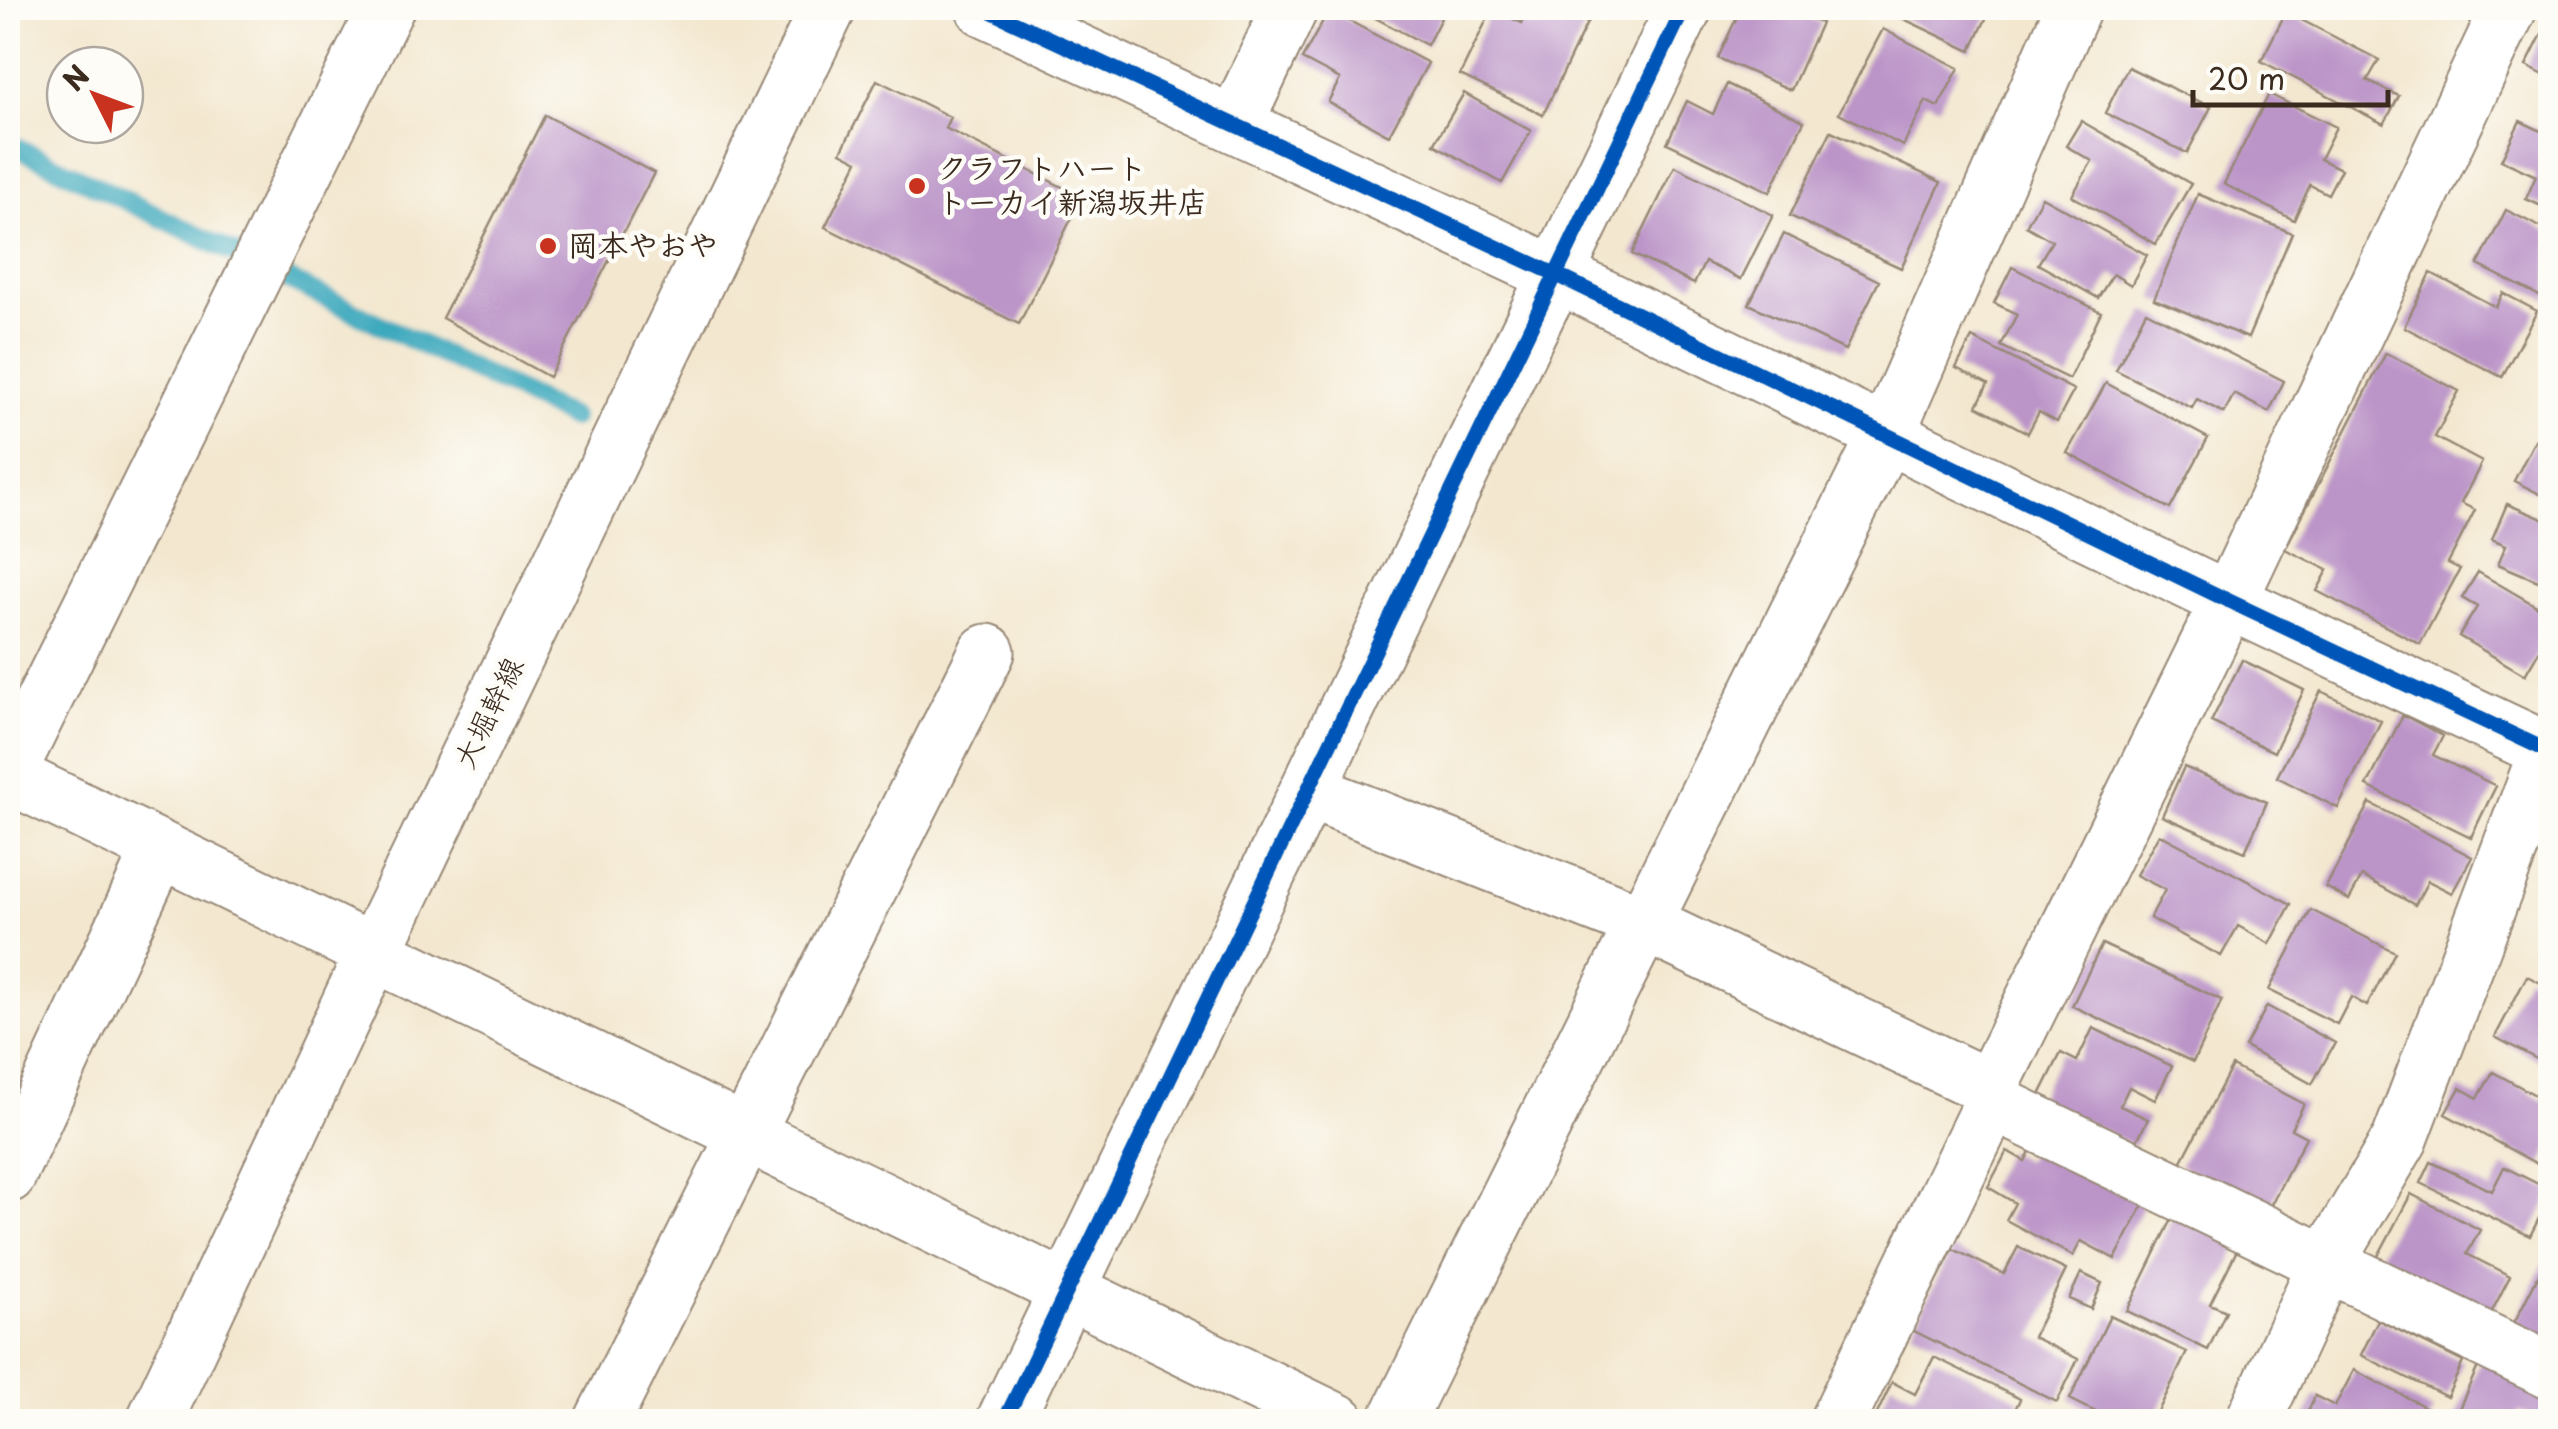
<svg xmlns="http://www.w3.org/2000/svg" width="2558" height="1429" viewBox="0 0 2558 1429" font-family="'Playpen Sans','Klee One',sans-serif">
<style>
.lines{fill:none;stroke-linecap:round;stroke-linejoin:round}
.stream{stroke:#3da9bd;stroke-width:20}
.building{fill:#bb94c8}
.minor-casing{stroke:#978876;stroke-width:59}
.tertiary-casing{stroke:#978876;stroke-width:59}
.minor{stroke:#fff;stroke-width:55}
.tertiary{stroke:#fff;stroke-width:55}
.cycleway-casing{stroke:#fdfcf7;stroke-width:21}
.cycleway{stroke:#0057b8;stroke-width:15}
.poi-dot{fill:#c8321e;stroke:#fdfcf7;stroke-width:4}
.labels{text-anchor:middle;stroke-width:9;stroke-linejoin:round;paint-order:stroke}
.poi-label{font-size:30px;font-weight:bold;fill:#3b2a1e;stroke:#fdfcf7;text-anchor:start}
.street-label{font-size:30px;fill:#3b2a1e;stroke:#fdfcf7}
</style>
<rect width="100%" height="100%" fill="#fdfcf7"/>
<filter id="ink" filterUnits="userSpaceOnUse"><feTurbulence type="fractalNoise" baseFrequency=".01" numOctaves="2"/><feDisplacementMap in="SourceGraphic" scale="20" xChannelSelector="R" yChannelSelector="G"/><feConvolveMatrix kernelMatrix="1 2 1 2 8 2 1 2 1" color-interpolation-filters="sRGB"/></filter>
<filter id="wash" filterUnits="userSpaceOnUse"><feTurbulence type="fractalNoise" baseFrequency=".0048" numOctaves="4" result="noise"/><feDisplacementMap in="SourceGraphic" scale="40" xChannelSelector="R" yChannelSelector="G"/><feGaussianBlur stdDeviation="2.25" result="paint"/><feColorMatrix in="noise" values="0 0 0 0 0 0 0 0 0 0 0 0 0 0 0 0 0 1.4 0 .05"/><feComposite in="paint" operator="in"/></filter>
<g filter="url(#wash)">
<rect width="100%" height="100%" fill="#f3e7cf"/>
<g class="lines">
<!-- stream -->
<path class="stream" d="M8 143 572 418"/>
</g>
<g id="blocks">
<!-- building -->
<path class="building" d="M1356 8H1446L1427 45Z
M1529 8H1594L1543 115 1460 75 1492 9 1522 23Z
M1741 8H1785L1821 23 1791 90 1718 58Z
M1891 8H1983L1990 10 1971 51 1889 12Z
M1329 10 1428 63 1389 135 1328 102 1340 79 1302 59Z
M2286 12 2379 60 2367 81 2399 96 2384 124 2261 61Z
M2550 18V78L2526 66Z
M1883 29 1959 68 1938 107 1926 101 1903 146 1839 113Z
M2128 67 2211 107 2187 153 2105 113Z
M877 80 950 117 945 128 1082 197 1019 324 825 227 858 161 841 152Z
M1727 84 1804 121 1770 192 1667 143 1687 101 1713 114Z
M1464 93 1531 131 1502 183 1434 144Z
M2269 94 2336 127 2320 159 2341 169 2328 194 2310 185 2294 220 2224 184Z
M545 115 654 173 549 377 442 318Z
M2081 121 2191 184 2156 244 2072 196 2092 161 2066 146Z
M2520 121 2550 135V210L2526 199 2536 176 2501 160Z
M1831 131 1941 182 1901 268 1790 216Z
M1675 166 1773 215 1741 279 1705 262 1694 284 1632 254Z
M2198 194 2292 233 2248 338 2154 299Z
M2042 197 2147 255 2131 285 2113 274 2098 298 2038 264 2052 241 2026 226Z
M2506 210 2550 232 2548 300 2478 265Z
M1784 234 1879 281 1845 350 1749 304Z
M2012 267 2101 312 2069 379 2001 346 2017 314 1994 303Z
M2431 273 2496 307 2503 293 2537 311 2502 377 2404 327Z
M2146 311 2284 381 2269 412 2234 394 2224 413 2197 399 2192 408 2116 370Z
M1972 338 2074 390 2057 422 2039 412 2028 433 1977 406 1988 384 1956 368Z
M2386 353 2459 391 2435 437 2482 462 2461 503 2475 510 2448 563 2460 569 2420 644 2317 591 2328 570 2285 549Z
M2106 383 2208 438 2170 509 2067 453Z
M2535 440 2550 448V499L2514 481Z
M2507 504 2550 522V586L2498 564 2506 545 2492 539Z
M2478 572 2550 614V632L2525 675 2459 636 2477 607 2462 598Z
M2242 660 2304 690 2274 752 2211 722Z
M2321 691 2381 721 2338 808 2277 777Z
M2403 715 2443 736 2433 755 2496 786 2471 837 2367 786Z
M2184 767 2267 802 2245 852 2162 816Z
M2370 803 2472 857 2452 893 2428 881 2415 905 2362 876 2349 900 2326 887Z
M2159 834 2291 904 2270 944 2238 926 2221 956 2150 918 2165 890 2136 875Z
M2311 910 2395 952 2367 1006 2351 997 2337 1024 2269 990Z
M2102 944 2222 1000 2193 1062 2072 1006Z
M2527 976 2550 988V1066L2495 1037Z
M2267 1006 2335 1043 2312 1084 2245 1047Z
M2093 1028 2172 1066 2155 1100 2129 1087 2120 1106 2148 1119 2134 1146 2038 1099 2061 1053 2077 1061Z
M2232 1066 2304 1104 2291 1129 2306 1137 2268 1210 2180 1165Z
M2493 1072 2550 1103V1147L2541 1166 2445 1114 2460 1088 2478 1098Z
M2035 1142 2146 1200 2115 1259 2081 1241 2073 1256 2006 1220 2015 1203 1988 1187 2007 1151 2025 1161Z
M2431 1162 2492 1191 2504 1167 2550 1190V1196L2530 1236 2421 1183Z
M2411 1194 2480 1230 2467 1254 2510 1276 2489 1317 2377 1258Z
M2174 1215 2239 1246 2210 1304 2226 1311 2208 1350 2127 1311Z
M2018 1247 2066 1270 2033 1337 2078 1359 2057 1402 1912 1330 1953 1249 2004 1274Z
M2550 1252V1345L2513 1325Z
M2081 1273 2102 1283 2091 1309 2069 1299Z
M2110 1316 2187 1352 2153 1422H2116L2070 1399Z
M2378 1320 2463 1362 2447 1397 2361 1355Z
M1934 1357 2020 1399 2009 1422H1886L1876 1416 1892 1382 1915 1394Z
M2481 1360 2550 1392V1422H2543L2519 1411 2514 1422H2453Z
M2354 1370 2433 1411 2428 1422H2303L2315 1396 2335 1406Z"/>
</g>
</g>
<g filter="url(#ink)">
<use href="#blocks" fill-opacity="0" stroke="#978876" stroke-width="2.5"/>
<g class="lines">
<!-- minor casing -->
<g class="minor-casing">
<path id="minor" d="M984 8 1557 275 2229 601 2550 752
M1235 124 1290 8
M8 773 386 8
M8 775 1338 1422
M1308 791 1643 923 1990 1088
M1992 1102 2550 1371
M8 1175 160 849
M602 1422 987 652
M1004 1422 1684 8
M1396 1422 1886 435 2073 8
M1837 1422 1992 1102 1990 1088 2229 601 2509 8
M2253 1422 2326 1264 2400 1139 2550 743"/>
</g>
<!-- tertiary casing -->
<g class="tertiary-casing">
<path id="tertiary" d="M154 1422 373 953 828 8"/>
</g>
<!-- minor -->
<use href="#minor" class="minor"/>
<!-- tertiary -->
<use href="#tertiary" class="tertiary"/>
<!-- cycleway casing -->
<g class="cycleway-casing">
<path id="cycleway" d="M984 8 1557 275 2229 601 2550 752
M1004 1422 1684 8"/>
</g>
<!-- cycleway -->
<use href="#cycleway" class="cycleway"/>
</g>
</g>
<!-- markers -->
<g class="poi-dot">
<circle cx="917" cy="186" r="10"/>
<circle cx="548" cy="246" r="10"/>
</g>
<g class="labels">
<!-- poi labels -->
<g class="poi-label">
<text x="937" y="179">クラフトハート<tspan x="937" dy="34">トーカイ新潟坂井店</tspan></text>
<text x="568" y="256">岡本やおや</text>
</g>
<!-- street labels -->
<g class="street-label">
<text transform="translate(489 713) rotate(-64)" y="10">大堀幹線</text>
</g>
</g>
<!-- margin -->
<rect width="2558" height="1429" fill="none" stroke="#fdfcf7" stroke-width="40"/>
<!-- north arrow -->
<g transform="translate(95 95) rotate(312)"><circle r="48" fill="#fdfcf7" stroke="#afa8a0" stroke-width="2.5"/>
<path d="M0-8L18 38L0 25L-18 38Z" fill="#c8321e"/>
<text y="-15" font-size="28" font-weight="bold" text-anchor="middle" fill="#3b2a1e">N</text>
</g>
<!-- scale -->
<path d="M2193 90v15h195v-15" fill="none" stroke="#3b2a1e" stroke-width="5"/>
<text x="2208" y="90" font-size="30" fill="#3b2a1e" stroke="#fdfcf7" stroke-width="8" paint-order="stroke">20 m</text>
</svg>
